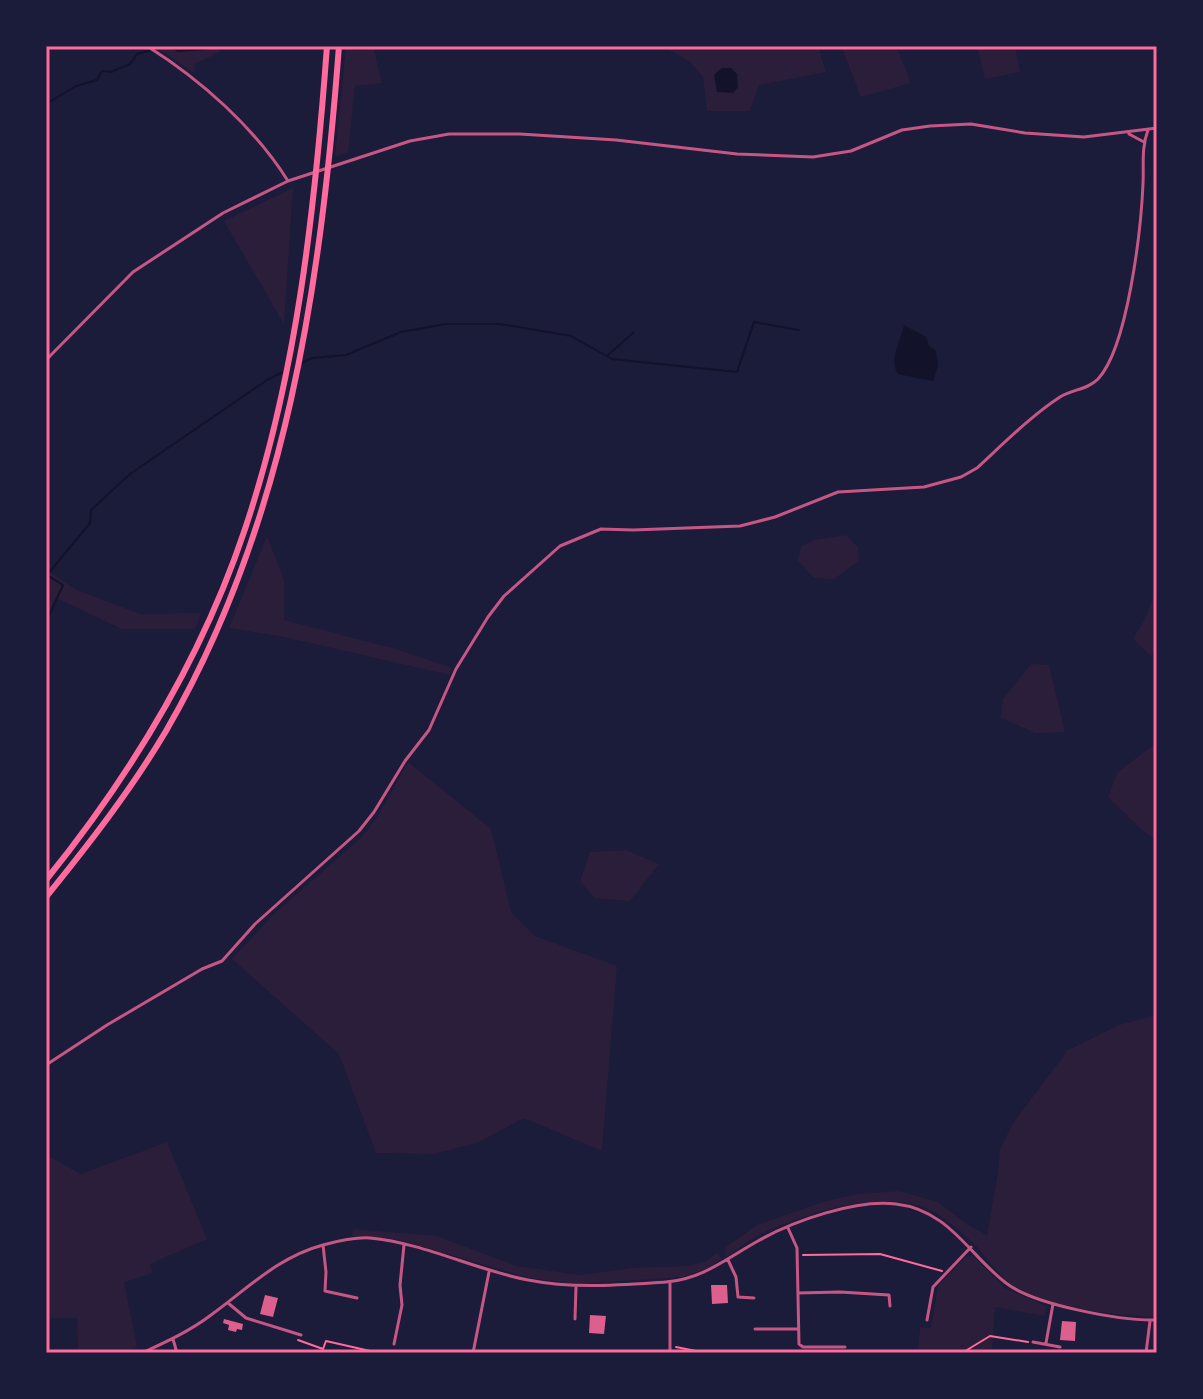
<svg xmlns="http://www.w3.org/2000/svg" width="1203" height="1399" viewBox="0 0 1203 1399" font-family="Jost,sans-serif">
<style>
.green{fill:#2a1e3b}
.water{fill:#12122b}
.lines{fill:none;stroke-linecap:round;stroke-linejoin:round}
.stream{stroke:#12122b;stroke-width:2}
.building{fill:#dd5f8e}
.path{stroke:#ff6b9d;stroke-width:2}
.minor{stroke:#c65784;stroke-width:3}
.trunk{stroke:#ff6b9d;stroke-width:6}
.neatline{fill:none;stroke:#ff6b9d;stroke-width:3}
</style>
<rect width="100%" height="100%" fill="#1b1b3a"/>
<!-- green -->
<path class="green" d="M154 46H221L220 52 195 64 194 73Z
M346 46H373L382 83 355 86 348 153 335 156Z
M663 46H818L826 72 759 85 750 111H707L703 77 690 62Z
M841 46H896L911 83 861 97Z
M977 46H1015L1020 72 985 79Z
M293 188 284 324 224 221Z
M846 535 858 547 859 561 834 579 814 578 798 561 801 546 814 540Z
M267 536 284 580V620L396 649 452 668 450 675 284 637 229 628Z
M46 569 75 589 140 614 201 613 195 629H122L58 599 46 622Z
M1157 588V643L1151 656 1133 638 1144 621Z
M1031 664 1049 665 1065 732 1035 733 1001 718 1003 699Z
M1157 742V786L1153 791 1157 809V841L1142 830 1108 797 1117 773Z
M408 762 491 829 511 912 535 936 617 966 602 1151 524 1118 479 1142 434 1154 376 1153 339 1054 232 959 274 914 362 837 378 816Z
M626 850 659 864 630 901 594 898 580 881 590 852Z
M1157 1015V1317C1114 1315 1051 1309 1014 1286 998 1276 989 1260 976 1246 965 1235 951 1223 939 1215 893 1184 813 1211 767 1231 753 1237 739 1249 726 1257L725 1248 757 1225 826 1201 859 1194 899 1191 938 1202 968 1225 987 1235 997 1179 1000 1149 1013 1123 1068 1050 1119 1025Z
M167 1142 207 1239 150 1264 153 1273 124 1282 137 1347 119 1353H78L77 1318H46V1155L81 1174Z
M353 1229 437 1236 516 1266 581 1275 632 1268 689 1266 706 1261 717 1253 722 1258 710 1268 683 1277 574 1284 526 1277 400 1240 352 1236Z
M973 1256 1005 1288 1046 1306 1045 1316 995 1307 992 1353H918L920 1327 931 1328 938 1286 965 1257Z"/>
<!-- water -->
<path class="water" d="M722 68H731L737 74 738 87 733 93 717 92 714 75Z
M904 325 926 337 929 346 936 351 938 366 933 381 898 374C888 359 901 342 904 325Z"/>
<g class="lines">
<!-- stream -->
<path class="stream" d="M172 46 178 51 206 49 213 46
M46 104 76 86 97 80 102 71 111 72 130 64 137 54 165 46
M608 355 634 332
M300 364 312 358 346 355 401 332 446 324H500L571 336 612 359 737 372 754 322 799 330
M46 622 63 585 47 575 90 523 91 510 130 474 267 380 283 372"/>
</g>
<!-- building -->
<path class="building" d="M711 1285H727L728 1303 712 1304Z
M265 1295 278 1298 273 1317 260 1314Z
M590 1315 606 1316 604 1334 589 1333Z
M224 1319 243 1324 242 1330 237 1329 236 1332 228 1330 229 1325 223 1323Z
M1062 1321 1076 1322 1075 1341 1060 1340Z"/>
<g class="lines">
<!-- path -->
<path class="path" d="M803 1255 880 1254 942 1271
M298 1340 323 1349 326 1341 379 1353
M676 1347 706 1353
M962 1353 990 1336 1028 1342"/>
<!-- minor -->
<path class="minor" d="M147 46C201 80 254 127 288 181
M1129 134 1144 142
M46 360 133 272 223 213 288 181 410 141 449 134H520L616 140 737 154 813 157 851 151 902 130 930 126 971 124 1025 133 1084 137 1157 128
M46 1065 107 1025 202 969 222 961 255 924 359 831 374 812 405 761 429 730 456 669 488 617 504 596 560 546 601 529 633 530 740 526 775 517 838 492 924 487 961 477 977 468C1002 445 1032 415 1060 397 1073 389 1087 390 1098 379 1128 347 1141 229 1143 184 1144 166 1141 148 1148 130
M788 1228 797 1248 799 1344 803 1347H845
M323 1245 326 1272 325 1291 357 1298
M728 1260 736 1277 738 1297 754 1298
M670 1282V1353
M798 1293 840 1292 889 1295 890 1306
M228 1303 246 1318 301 1335
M575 1319 576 1287
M927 1320 933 1287 971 1247
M755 1329H798
M173 1339 177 1353
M1033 1342 1060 1347
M1046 1343 1053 1304
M394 1344 402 1305 400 1285 404 1245
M142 1353C166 1342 190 1331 211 1315 247 1289 278 1257 323 1245 338 1241 355 1237 370 1238 424 1243 475 1270 528 1280 574 1289 619 1285 666 1282 703 1279 727 1258 758 1241 793 1221 856 1199 896 1204 949 1210 969 1255 1006 1283 1034 1305 1121 1321 1157 1320
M473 1353 489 1272
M1146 1353 1150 1321"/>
<!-- trunk -->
<path class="trunk" d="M46 880C131 775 202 658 245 529 297 374 315 208 327 46
M46 897C89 844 131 790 166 731 287 523 321 282 339 46"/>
</g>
<!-- border -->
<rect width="1203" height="1399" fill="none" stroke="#1b1b3a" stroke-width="96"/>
<rect x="48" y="48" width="1107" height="1303" class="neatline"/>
</svg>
